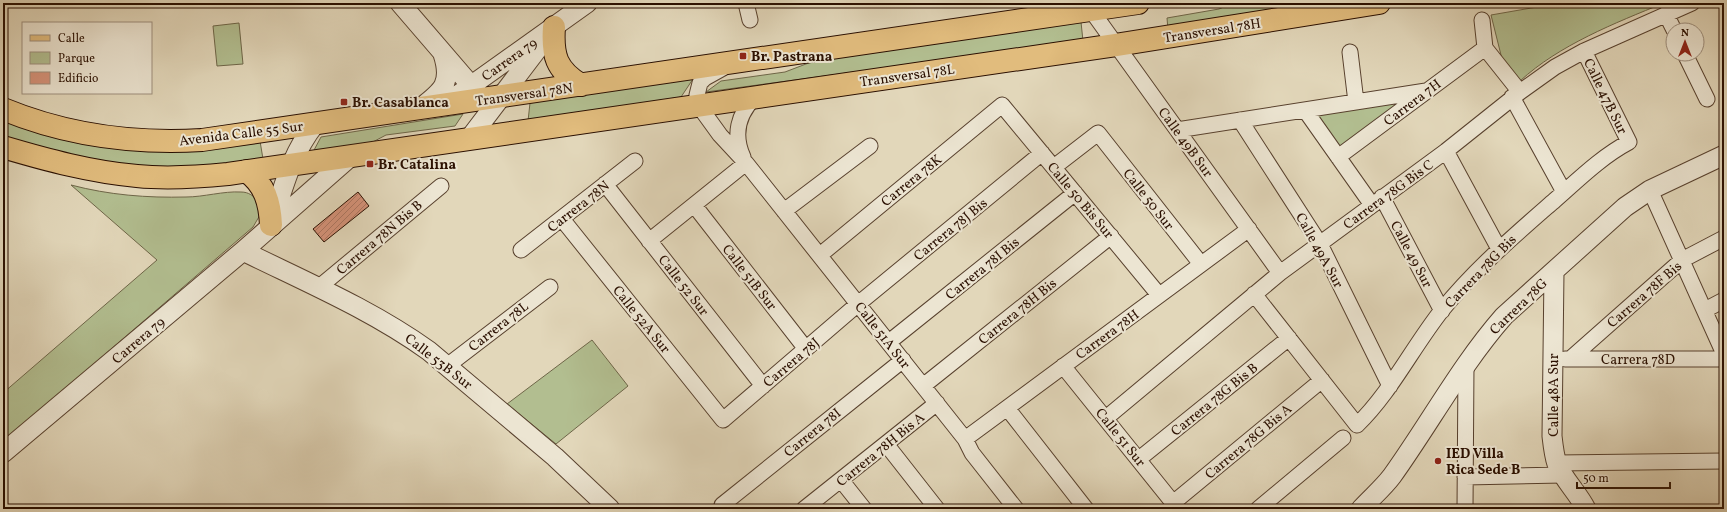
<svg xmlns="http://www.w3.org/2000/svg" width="1727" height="512" viewBox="0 0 1727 512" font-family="Vollkorn,serif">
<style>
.green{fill:#b2be90;stroke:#6e6648}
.building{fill:url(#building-hatch);stroke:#2a0f00}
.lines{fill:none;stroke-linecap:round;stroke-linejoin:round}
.minor-casing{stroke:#58412e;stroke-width:17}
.tertiary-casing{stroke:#58412e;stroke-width:21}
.primary-casing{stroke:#2a0f00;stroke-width:24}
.minor{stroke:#ece5d2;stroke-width:15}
.tertiary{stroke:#ece5d2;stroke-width:19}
.primary{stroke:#e1bc7d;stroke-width:22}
.poi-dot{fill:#8f2418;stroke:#ece5d2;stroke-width:1.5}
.labels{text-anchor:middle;stroke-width:4;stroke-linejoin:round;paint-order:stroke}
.street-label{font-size:14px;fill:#2a0f00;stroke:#ece5d2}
.poi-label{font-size:14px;font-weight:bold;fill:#2a0f00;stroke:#ece5d2;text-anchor:start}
</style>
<defs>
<pattern id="building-hatch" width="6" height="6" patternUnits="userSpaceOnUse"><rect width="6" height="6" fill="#d59279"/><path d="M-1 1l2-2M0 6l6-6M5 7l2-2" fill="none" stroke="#ad7661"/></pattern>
</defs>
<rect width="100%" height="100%" fill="#e2d7ba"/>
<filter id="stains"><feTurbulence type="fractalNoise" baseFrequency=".005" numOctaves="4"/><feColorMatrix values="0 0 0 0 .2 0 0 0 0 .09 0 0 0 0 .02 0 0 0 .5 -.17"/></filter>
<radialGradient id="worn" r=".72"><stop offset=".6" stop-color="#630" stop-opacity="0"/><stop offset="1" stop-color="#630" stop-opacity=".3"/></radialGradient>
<!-- green -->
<path class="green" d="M1233 3H1339L1168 30 1167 18 1219 9Z
M1560 3H1664C1615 23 1559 45 1520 81L1502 59 1491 15Z
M1081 22 1083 41 706 92 721 81 785 72 827 56Z
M239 23 243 64 217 66 213 26Z
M695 76 681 97 528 121 530 103Z
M1409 98 1339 149 1315 114Z
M463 114 455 126 386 135 369 144 313 152 321 137Z
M3 117 260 141 263 159C221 163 177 171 135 167 90 162 47 149 3 138Z
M71 185C109 195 147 198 186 197 204 197 223 191 241 192 249 192 253 196 259 201L260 215 253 227 3 442V393L157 260Z
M592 340 628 386 556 444 507 404Z"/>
<!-- building -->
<path class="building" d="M358 192 369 206 324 242 313 229Z"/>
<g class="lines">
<!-- minor casing -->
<g class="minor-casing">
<path id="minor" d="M746 3 750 20
M1091 10 1280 273
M1666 14 1674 30
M1482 20 1485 48 1520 92
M1350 52 1356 102
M1685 54 1707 99
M723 68 705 78 700 83 697 95 699 106 720 135 746 163 965 439 972 453 1016 509
M1512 97 1564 192
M1305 110 1372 205
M1240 120 1320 244 1390 386
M1177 130 1426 91
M1446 151 1499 249
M743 157C733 135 738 114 755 97
M1338 157 1485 48
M1054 167 1098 133 1201 264
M605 184 763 386
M1650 190 1724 354
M1382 197 1442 311
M694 205 806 349
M784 211 870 146
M562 219 723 420 858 304 1042 153
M649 241 746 163
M521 250 635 161
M820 255 1002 105 1159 295
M318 288 441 186
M1254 294 1357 425C1391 392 1412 348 1442 310 1475 269 1515 235 1555 200 1579 179 1601 157 1629 142L1584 51
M1705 310 1724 300
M889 342 1075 193
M1565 359H1724
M1570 359 1682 260 1724 238
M447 366 550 287
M1063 366 1178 509
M923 386 1111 236
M1007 408 1086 509
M1106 418 1280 273 1446 151 1520 92 1555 67 1584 51 1692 3
M965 439 1249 229
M886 444 937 509
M1139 459 1289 338
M1557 463 1724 461
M1465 477 1563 475
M841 480 864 509
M1173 503 1322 380
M722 505 903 360
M804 509 937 403
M1258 509 1343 438
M1465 509 1466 365"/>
</g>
<!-- tertiary casing -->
<g class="tertiary-casing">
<path id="tertiary" d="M400 3 480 96
M444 105 587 3
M419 109C441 92 453 85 443 54
M469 139 542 43
M271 225C283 189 291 154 315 124
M243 251C306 282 372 310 429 351L555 457 610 509
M1554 272 1552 436C1553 445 1554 455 1557 464 1564 480 1578 493 1586 509
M3 453 243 251 351 156
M1361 509C1371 498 1383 488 1392 476 1430 423 1461 365 1504 316L1625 207 1650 190 1724 155"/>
</g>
<!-- primary casing -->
<g class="primary-casing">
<path id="primary" d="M554 27C552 55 556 70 581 85
M3 109C66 135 134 144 202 140L1138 3
M3 147C47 160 91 172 137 176 167 179 198 177 228 174L1116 45 1379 3
M246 171C265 184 270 203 271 225"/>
</g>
<!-- minor -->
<use href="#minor" class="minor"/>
<!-- tertiary -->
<use href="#tertiary" class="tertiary"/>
<!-- primary -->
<use href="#primary" class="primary"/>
</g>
<!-- markers -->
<g class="poi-dot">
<rect x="739" y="52" width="8" height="8" rx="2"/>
<rect x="340" y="98" width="8" height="8" rx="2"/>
<rect x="366" y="160" width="8" height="8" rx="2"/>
<circle cx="1438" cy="461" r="4"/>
</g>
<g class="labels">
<!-- street labels -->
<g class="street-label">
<text transform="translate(1212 30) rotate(-9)" y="5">Transversal 78H</text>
<text transform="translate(509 59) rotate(-35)" y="5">Carrera 79</text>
<text transform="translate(907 75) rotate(-8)" y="5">Transversal 78L</text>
<text transform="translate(524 94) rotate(-8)" y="5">Transversal 78N</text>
<text transform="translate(1606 96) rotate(64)" y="5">Calle 47B Sur</text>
<text transform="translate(1412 102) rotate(-37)" y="5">Carrera 7H</text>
<text transform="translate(241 133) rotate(-7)" y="5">Avenida Calle 55 Sur</text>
<text transform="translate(1186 142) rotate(54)" y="5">Calle 49B Sur</text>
<text transform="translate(911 180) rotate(-39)" y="5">Carrera 78K</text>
<text transform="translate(1388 194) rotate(-36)" y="5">Carrera 78G Bis C</text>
<text transform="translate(1149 199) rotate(52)" y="5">Calle 50 Sur</text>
<text transform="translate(1081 200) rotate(50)" y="5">Calle 50 Bis Sur</text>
<text transform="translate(578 206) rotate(-38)" y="5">Carrera 78N</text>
<text transform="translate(950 229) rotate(-39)" y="5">Carrera 78J Bis</text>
<text transform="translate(379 237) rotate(-40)" y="5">Carrera 78N Bis B</text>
<text transform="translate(1320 250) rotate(61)" y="5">Calle 49A Sur</text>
<text transform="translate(1412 254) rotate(62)" y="5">Calle 49 Sur</text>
<text transform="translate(982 268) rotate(-39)" y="5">Carrera 78I Bis</text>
<text transform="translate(1480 271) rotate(-46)" y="5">Carrera 78G Bis</text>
<text transform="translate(750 277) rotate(52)" y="5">Calle 51B Sur</text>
<text transform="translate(684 285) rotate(52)" y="5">Calle 52 Sur</text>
<text transform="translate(1644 294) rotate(-41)" y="5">Carrera 78F Bis</text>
<text transform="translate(1518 306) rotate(-44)" y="5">Carrera 78G</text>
<text transform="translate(1017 311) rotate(-39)" y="5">Carrera 78H Bis</text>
<text transform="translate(642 319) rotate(51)" y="5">Calle 52A Sur</text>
<text transform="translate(498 326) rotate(-38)" y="5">Carrera 78L</text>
<text transform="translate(1107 334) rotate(-36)" y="5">Carrera 78H</text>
<text transform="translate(883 335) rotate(52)" y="5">Calle 51A Sur</text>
<text transform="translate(138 340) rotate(-40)" y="5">Carrera 79</text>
<text x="1638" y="364">Carrera 78D</text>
<text transform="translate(439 361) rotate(38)" y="5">Calle 53B Sur</text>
<text transform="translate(791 362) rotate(-40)" y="5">Carrera 78J</text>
<text transform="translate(1553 395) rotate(-90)" y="5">Calle 48A Sur</text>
<text transform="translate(1214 399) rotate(-39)" y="5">Carrera 78G Bis B</text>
<text transform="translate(812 432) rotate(-39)" y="5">Carrera 78I</text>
<text transform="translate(1121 437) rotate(51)" y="5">Calle 51 Sur</text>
<text transform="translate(1248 441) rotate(-40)" y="5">Carrera 78G Bis A</text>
<text transform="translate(880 449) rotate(-39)" y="5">Carrera 78H Bis A</text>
</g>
<!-- poi labels -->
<g class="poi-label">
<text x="751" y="61">Br. Pastrana</text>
<text x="352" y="107">Br. Casablanca</text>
<text x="378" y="169">Br. Catalina</text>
<text x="1446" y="458">IED Villa<tspan x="1446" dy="16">Rica Sede B</tspan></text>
</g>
</g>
<!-- margin -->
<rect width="1727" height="512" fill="none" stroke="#e2d7ba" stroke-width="16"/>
<rect x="4" y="4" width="1719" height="504" fill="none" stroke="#2a0f00" stroke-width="2"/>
<rect x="8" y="8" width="1711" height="496" fill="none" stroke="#2a0f00"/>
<!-- legend -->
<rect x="22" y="22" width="130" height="72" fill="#ece5d2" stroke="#9e8f7e"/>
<rect x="30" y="35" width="20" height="6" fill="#e1bc7d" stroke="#9e8f7e"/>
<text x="58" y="42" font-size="12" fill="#2a0f00">Calle</text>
<rect x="30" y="52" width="20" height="12" fill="#b2be90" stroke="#9e8f7e"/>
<text x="58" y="62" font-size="12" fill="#2a0f00">Parque</text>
<rect x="30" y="72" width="20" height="12" fill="#d59279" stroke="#9e8f7e"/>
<text x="58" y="82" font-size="12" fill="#2a0f00">Edificio</text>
<!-- north arrow -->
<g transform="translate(1685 42)"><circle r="19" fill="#ece5d2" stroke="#9e8f7e"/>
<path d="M0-3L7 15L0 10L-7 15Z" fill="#8f2418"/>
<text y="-6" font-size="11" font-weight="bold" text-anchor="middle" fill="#2a0f00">N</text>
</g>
<!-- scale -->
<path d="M1577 482v6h93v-6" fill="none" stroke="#2a0f00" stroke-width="2"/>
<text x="1583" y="482" font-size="12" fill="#2a0f00" stroke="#ece5d2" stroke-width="3" paint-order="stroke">50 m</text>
<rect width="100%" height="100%" filter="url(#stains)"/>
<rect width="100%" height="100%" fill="url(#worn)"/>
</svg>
